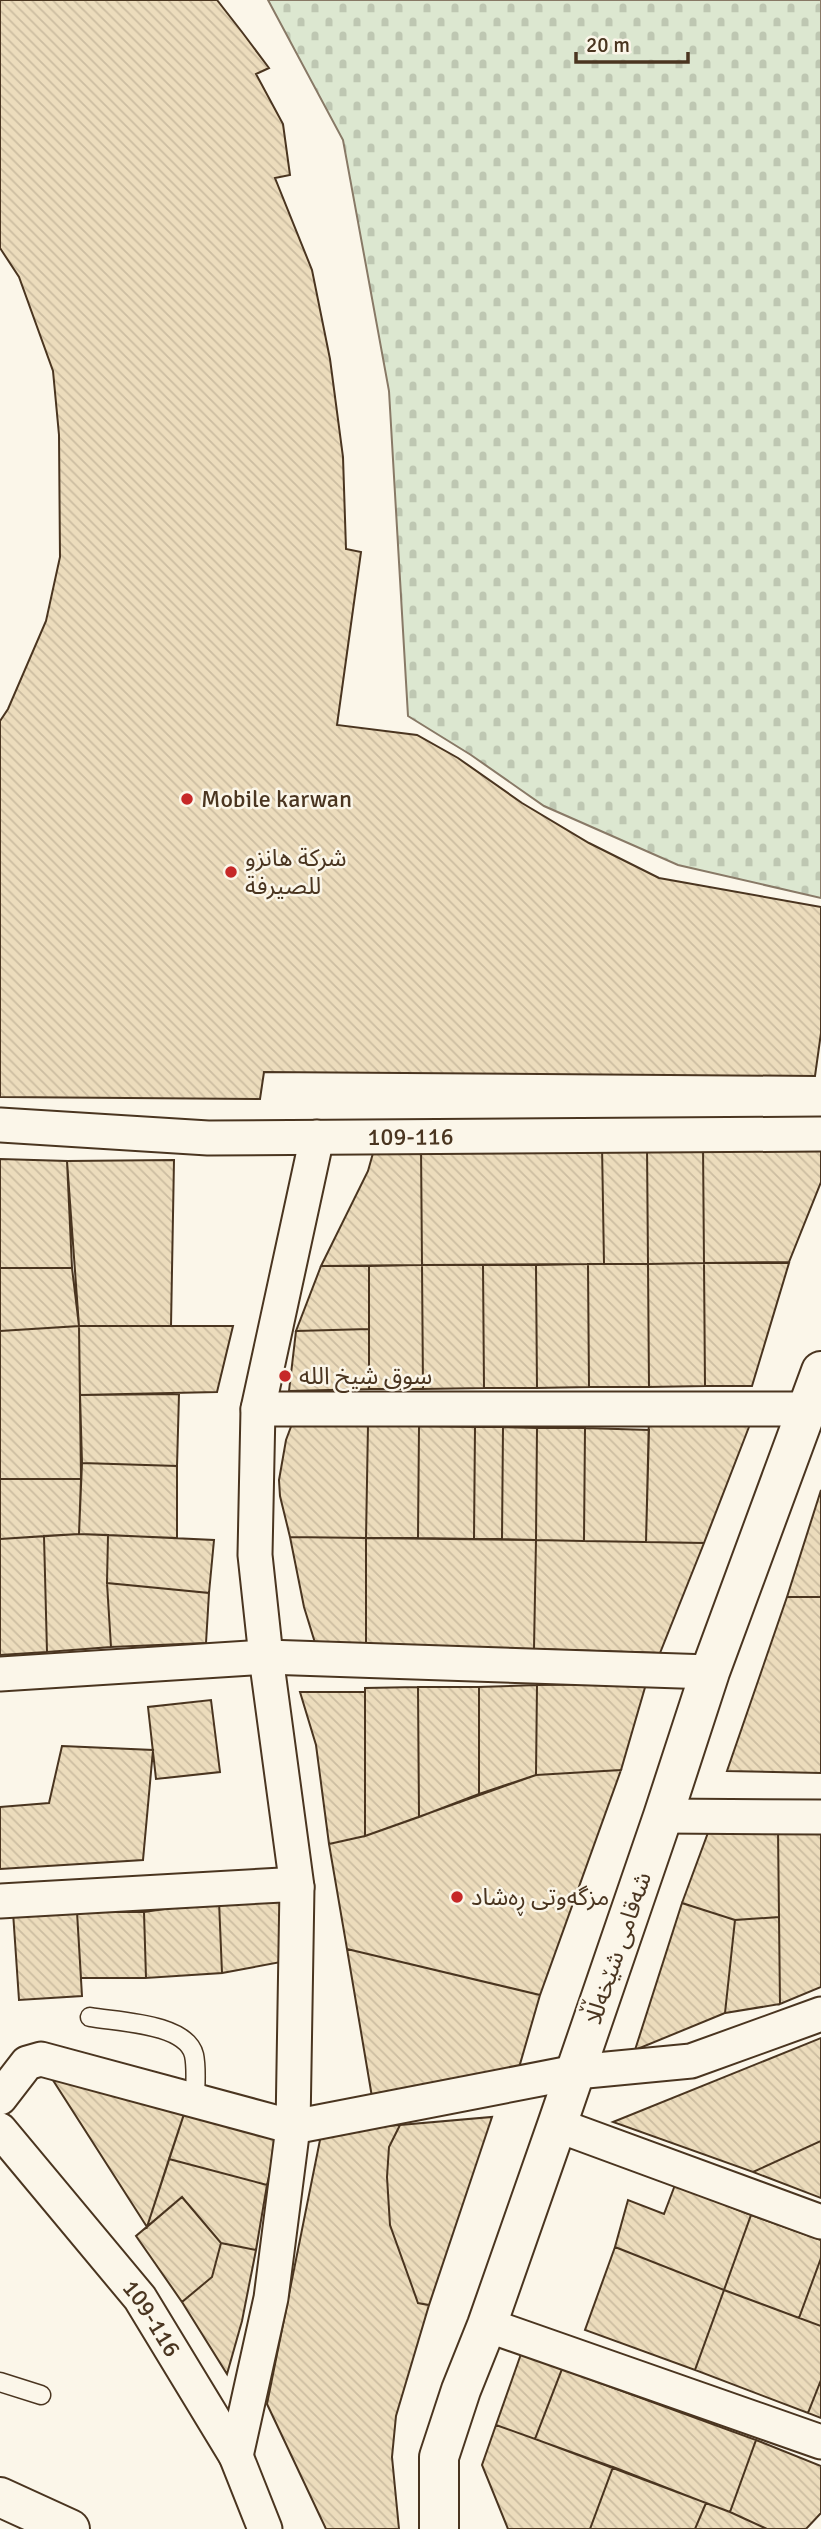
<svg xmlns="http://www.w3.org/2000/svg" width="821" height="2529" viewBox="0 0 821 2529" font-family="Signika,'Noto Sans Arabic',sans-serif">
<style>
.cemetery{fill:url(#cemetery-stones);stroke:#887966;stroke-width:2}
.building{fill:url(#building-back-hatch);stroke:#4a3520;stroke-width:2}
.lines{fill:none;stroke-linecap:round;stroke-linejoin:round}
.lane-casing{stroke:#4a3520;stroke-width:21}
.street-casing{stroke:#4a3520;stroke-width:37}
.secondary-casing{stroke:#4a3520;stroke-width:42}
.primary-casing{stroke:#4a3520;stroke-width:42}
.lane{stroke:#fbf6e9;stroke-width:18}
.street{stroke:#fbf6e9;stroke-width:33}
.secondary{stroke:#fbf6e9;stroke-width:38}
.primary{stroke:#fbf6e9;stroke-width:38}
.poi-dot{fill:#c62828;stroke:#fbf6e9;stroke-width:2.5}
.labels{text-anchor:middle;stroke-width:5;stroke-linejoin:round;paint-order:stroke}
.poi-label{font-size:24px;fill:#4a3520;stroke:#fbf6e9;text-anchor:start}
.street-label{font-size:24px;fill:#4a3520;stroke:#fbf6e9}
</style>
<defs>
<pattern id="cemetery-stones" width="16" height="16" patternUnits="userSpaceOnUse" patternTransform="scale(1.75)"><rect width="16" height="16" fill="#dce7d0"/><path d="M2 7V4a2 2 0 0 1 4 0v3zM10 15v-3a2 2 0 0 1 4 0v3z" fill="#bec7b2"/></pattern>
<pattern id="building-back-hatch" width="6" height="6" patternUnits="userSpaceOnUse" patternTransform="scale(1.75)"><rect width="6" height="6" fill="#ecdcbc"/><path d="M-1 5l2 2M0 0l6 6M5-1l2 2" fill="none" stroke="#ccbda1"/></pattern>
</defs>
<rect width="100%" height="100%" fill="#fbf6e9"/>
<!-- cemetery -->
<path class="cemetery" d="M268 0H821V898L678 865 544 806 471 755 408 716 389 391 343 140Z"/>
<!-- building -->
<path class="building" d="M0 0H217L242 32 269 68 256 74 283 124 290 175 275 178 312 270 330 359 343 457 346 549 361 552 337 725 417 735 458 758 522 803 589 843 659 878 821 907V1033L815 1076 264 1072 260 1099 0 1097V721L8 709 46 621 60 557 59 435 53 371 19 277 0 248Z
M647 1144H703L704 1263 648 1264Z
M647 1144 648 1264H604L602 1145Z
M703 1144 821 1148V1182L789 1262 704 1263Z
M602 1145 604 1264 422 1265 421 1146Z
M375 1146H421L422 1265 321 1266 368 1171Z
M0 1159 67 1161 72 1268H0Z
M174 1160 171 1326H79L67 1161Z
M704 1263H789L752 1386H705Z
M704 1263 705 1386 649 1387 648 1264Z
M588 1264H648L649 1387H589Z
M588 1264 589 1387 537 1388 536 1265Z
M422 1265H483L484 1388 423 1389Z
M422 1265 423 1389H369V1266Z
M483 1265H536L537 1388H484Z
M321 1266H369V1329L296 1331Z
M0 1268H72L79 1326 0 1331Z
M79 1326H233L217 1392 80 1395Z
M79 1326 81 1479H0V1331Z
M369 1329V1389L289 1391 296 1331Z
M179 1394 177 1466 82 1463 80 1395Z
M754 1414 704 1543 646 1542 649 1416Z
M292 1424 368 1425 366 1538 290 1537 280 1496 279 1480 286 1440Z
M368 1425 419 1426 418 1538H366Z
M419 1426 475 1427 474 1539 418 1538Z
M475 1427H503L502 1539H474Z
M503 1427 537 1428 536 1540 502 1539Z
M537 1428H585L584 1541 536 1540Z
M585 1428 649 1430 646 1542 584 1541Z
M82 1463 177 1466V1538L79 1534Z
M0 1479H81L79 1534 0 1539Z
M821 1490V1597H787Z
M79 1534 108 1535 107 1583 111 1647 47 1652 44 1536Z
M108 1535 214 1540 209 1593 107 1583Z
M44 1536 47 1652 0 1655V1539Z
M290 1537 366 1538V1647L316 1646 304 1607Z
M366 1538 536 1540 534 1649 366 1647Z
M536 1540 584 1541 704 1543 660 1653 534 1649Z
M107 1583 209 1593 206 1643 111 1647Z
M787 1597H821V1773L727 1771Z
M646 1684 621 1770 536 1775 537 1685Z
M537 1685 536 1775 479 1794V1687Z
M418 1687 419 1817 365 1836V1688Z
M418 1687H479V1794L419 1817Z
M300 1692H365V1836L329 1844 316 1745Z
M211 1700 220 1772 156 1779 148 1707Z
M62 1746 153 1750 143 1860 0 1869V1807L49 1803Z
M621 1770 540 1995 347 1949 329 1844 365 1836 536 1775Z
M821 1828V1987L780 2004 778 1829Z
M778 1829 779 1917 735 1920 682 1903 709 1830Z
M281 1897V1962L222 1973 219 1901Z
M219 1901 222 1973 146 1978 144 1912Z
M682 1903 735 1920 725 2013 635 2050Z
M13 1912H77L82 1996 19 2000Z
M77 1912H144L146 1978H81Z
M779 1917 780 2004 725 2013 735 1920Z
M347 1949 540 1995 518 2071 372 2097Z
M821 2038V2141L753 2172 613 2122Z
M49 2074 187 2105 147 2227Z
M187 2105 279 2135 267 2185 169 2159Z
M492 2117 429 2305 418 2303 390 2225 387 2177 389 2147 400 2125Z
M400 2125 389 2147 387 2177 390 2225 418 2303 429 2305 396 2416 392 2457 399 2529H326L267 2404 322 2130Z
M821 2141V2198L753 2172Z
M169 2159 267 2185 256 2250 221 2243 182 2197 147 2227Z
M675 2185 751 2215 724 2290 615 2247 628 2200 664 2214Z
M182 2197 221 2243 212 2277 182 2302 136 2236Z
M751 2215 821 2240V2258L799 2318 724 2290Z
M221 2243 256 2250 242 2321 227 2374 182 2302 212 2277Z
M615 2247 724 2290 695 2370 585 2330Z
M821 2258V2326L799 2318Z
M724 2290 821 2326V2380L808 2413 695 2370Z
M521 2354 562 2369 535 2439 496 2425Z
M562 2369 756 2440 730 2512 535 2439Z
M821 2380V2418L808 2413Z
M496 2425 613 2467 590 2529H508L482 2465Z
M756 2440 821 2466V2513L806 2529H767L730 2512Z
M613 2467 706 2503 695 2529H590Z
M706 2503 730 2512 767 2529H695Z"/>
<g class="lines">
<!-- lane casing -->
<g class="lane-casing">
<path id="lane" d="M90 2017C118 2022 186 2023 194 2055 197 2069 195 2086 195 2100
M0 2382 41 2395"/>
</g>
<!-- street casing -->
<g class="street-casing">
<g id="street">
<path id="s1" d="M0 1125 208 1138 821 1134"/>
<path d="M258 1409H808"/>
<path d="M0 1674 266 1657 710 1672"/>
<path d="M663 1816 821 1817"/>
<path d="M0 1901 282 1885 297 1887"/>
<path d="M0 2098 27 2063 41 2059 293 2127 576 2072 691 2061 821 2014"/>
<path d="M557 2125 821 2222"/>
<path id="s2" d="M0 2130 140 2298 236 2456 265 2529"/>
<path d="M487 2325 821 2442"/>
<path d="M236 2456 271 2298 293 2127 297 1887 266 1657 255 1555 258 1409 317 1137"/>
</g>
</g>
<!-- secondary casing -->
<g class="secondary-casing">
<path id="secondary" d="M439 2529V2457L461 2390 487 2325 557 2125 663 1816 710 1672 821 1371"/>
</g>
<!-- primary casing -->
<g class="primary-casing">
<path id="primary" d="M0 2497 70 2529"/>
</g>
<!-- lane -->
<use href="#lane" class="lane"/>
<!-- street -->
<use href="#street" class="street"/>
<!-- secondary -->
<use href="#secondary" class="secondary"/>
<!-- primary -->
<use href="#primary" class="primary"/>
</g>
<!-- markers -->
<g class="poi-dot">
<circle cx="187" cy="799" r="7"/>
<circle cx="231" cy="872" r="7"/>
<circle cx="285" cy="1376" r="7"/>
<circle cx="457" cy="1897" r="7"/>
</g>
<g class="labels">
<!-- poi labels -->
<g class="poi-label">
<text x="201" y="807">Mobile karwan</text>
<text x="245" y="866">شركة هانزو<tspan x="245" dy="28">للصيرفة</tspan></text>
<text x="299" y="1384">سوق شيخ الله</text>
<text x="471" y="1905">مزگەوتی ڕەشاد</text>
</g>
<!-- street labels -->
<g class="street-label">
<text dy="8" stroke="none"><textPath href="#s1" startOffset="411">109-116</textPath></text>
<text transform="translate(618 1948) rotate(-71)" y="8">شەقامی شێخەڵڵا</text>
<text dy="8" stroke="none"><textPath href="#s2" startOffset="242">109-116</textPath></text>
</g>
</g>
<!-- scale -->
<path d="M576 52v10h112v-10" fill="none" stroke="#4a3520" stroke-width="3.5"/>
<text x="586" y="52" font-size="21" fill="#4a3520" stroke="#fbf6e9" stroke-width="5" paint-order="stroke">20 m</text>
</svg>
